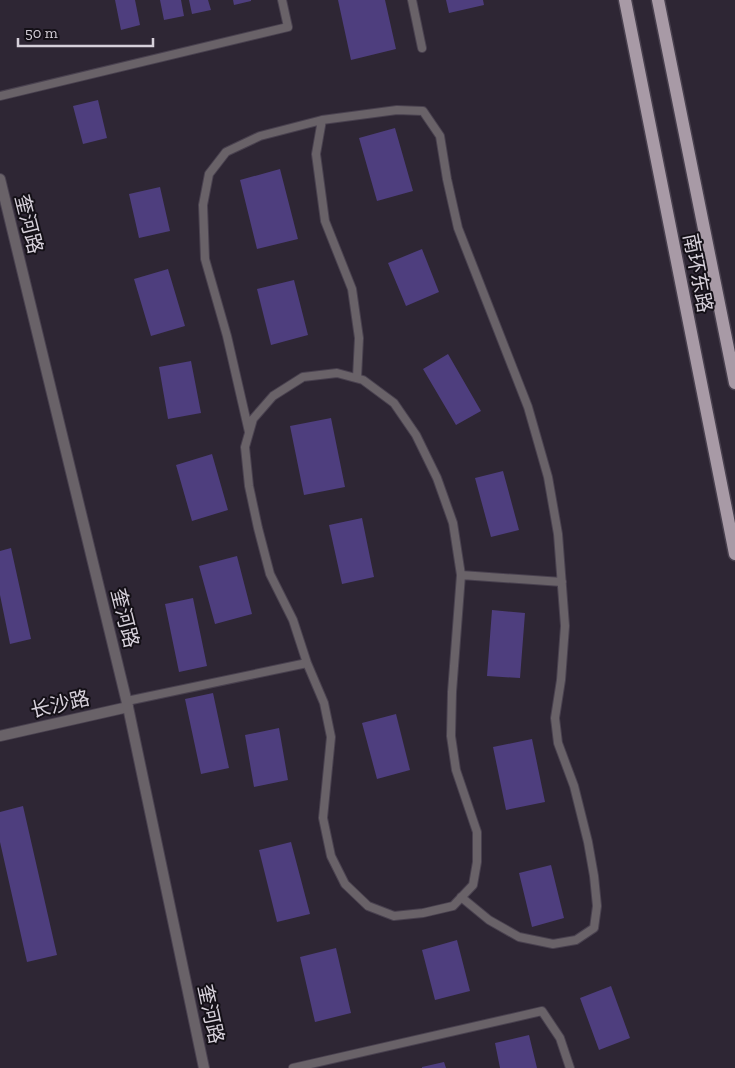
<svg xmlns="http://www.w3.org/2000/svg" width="735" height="1068" viewBox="0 0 735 1068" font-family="'Zilla Slab','Noto Sans SC',serif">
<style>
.building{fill:#4e3e7e}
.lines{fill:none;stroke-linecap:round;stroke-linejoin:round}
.service-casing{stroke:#49414f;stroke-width:10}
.minor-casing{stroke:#49414f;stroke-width:12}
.tertiary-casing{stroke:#49414f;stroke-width:12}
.primary-casing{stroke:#49414f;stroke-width:15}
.service{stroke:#696268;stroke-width:8}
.minor{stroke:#696268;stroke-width:10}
.tertiary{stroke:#696268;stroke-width:10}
.primary{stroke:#a89aa6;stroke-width:12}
.labels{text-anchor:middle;stroke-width:4;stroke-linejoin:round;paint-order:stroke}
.street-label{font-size:20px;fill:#d6d0da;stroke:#141017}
</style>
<rect width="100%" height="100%" fill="#2e2634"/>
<!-- building -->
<path class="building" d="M115 0H135L140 25 121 30Z
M160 0H181L184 16 164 20Z
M189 0H208L211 10 192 14Z
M233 0H251V1L234 5Z
M338 0H385L396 49 351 60Z
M446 0H483L484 5 449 13Z
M98 100 107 138 83 144 73 106Z
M395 128 413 191 377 201 359 138Z
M280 169 298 239 257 249 240 180Z
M160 187 170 231 139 238 129 194Z
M422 249 439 292 406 306 388 263Z
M168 269 185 326 151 336 134 279Z
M294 280 308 335 271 345 257 289Z
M448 354 481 411 456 425 423 369Z
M191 361 201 413 168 419 159 367Z
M331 418 345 487 304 495 290 426Z
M212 454 228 510 192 521 176 465Z
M503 471 519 530 491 537 475 478Z
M362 518 374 577 342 584 329 525Z
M11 548 31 639 10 644 0 595V551Z
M237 556 252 614 215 624 199 566Z
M193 598 207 666 179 672 165 604Z
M492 610 525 613 520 678 487 676Z
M213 693 229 768 201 774 185 699Z
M396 714 410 770 377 779 362 723Z
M279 728 288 780 254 787 245 735Z
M532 739 545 802 506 810 493 747Z
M23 806 57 955 27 962 0 842V812Z
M291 842 310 914 277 922 259 850Z
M551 865 564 918 532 927 519 873Z
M457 940 470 991 435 1000 422 950Z
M336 948 351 1013 315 1022 300 957Z
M611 986 630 1038 599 1050 580 998Z
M529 1035 537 1068H500L495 1043Z
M444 1062 446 1068H422V1067Z"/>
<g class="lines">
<!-- service casing -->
<g class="service-casing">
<path id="service" d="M412 0 422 48
M0 96 288 27 282 0
M322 120 316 154 325 221 352 289 359 338 357 378
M337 373 363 380 394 403 416 435 437 478 453 523 461 575 452 692 451 736 456 770 477 832V862L473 885 453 906 423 913 394 916 368 906 345 884 331 856 323 818 331 737 324 703 307 663 293 620 270 574 258 528 249 486 245 447 253 419 273 396 303 377Z
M249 432 227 336 205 259 203 205 209 174 226 152 260 136 322 120 397 110 423 111 440 136 447 179 458 228 528 407 548 477 558 534 565 626 561 680 555 718 558 743 574 786 588 842 594 876 597 906 594 928 576 940 553 944 519 937 489 920 461 897
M461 575 562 582
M127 701 307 663
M293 1068 542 1011 560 1038 570 1068"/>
</g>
<!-- minor casing -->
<g class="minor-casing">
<path id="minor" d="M0 736 128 707"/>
</g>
<!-- tertiary casing -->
<g class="tertiary-casing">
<path id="tertiary" d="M0 179 128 707 204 1068"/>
</g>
<!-- primary casing -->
<g class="primary-casing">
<path id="primary" d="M625 0 735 554
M658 0 735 383"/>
</g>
<!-- service -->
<use href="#service" class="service"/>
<!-- minor -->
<use href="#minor" class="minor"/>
<!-- tertiary -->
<use href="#tertiary" class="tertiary"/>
<!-- primary -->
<use href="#primary" class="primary"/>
</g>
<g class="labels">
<!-- street labels -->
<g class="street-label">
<text transform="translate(29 224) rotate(76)" y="7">奎河路</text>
<text transform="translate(698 273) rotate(79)" y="7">南环东路</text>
<text transform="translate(125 618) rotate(76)" y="7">奎河路</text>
<text transform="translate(60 704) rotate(-13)" y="7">长沙路</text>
<text transform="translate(211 1014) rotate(78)" y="7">奎河路</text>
</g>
</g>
<!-- scale -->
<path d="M18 38v8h135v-8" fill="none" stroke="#d6d0da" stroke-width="2.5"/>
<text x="25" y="38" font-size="15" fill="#d6d0da" stroke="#141017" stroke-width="4" paint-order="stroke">50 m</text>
</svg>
